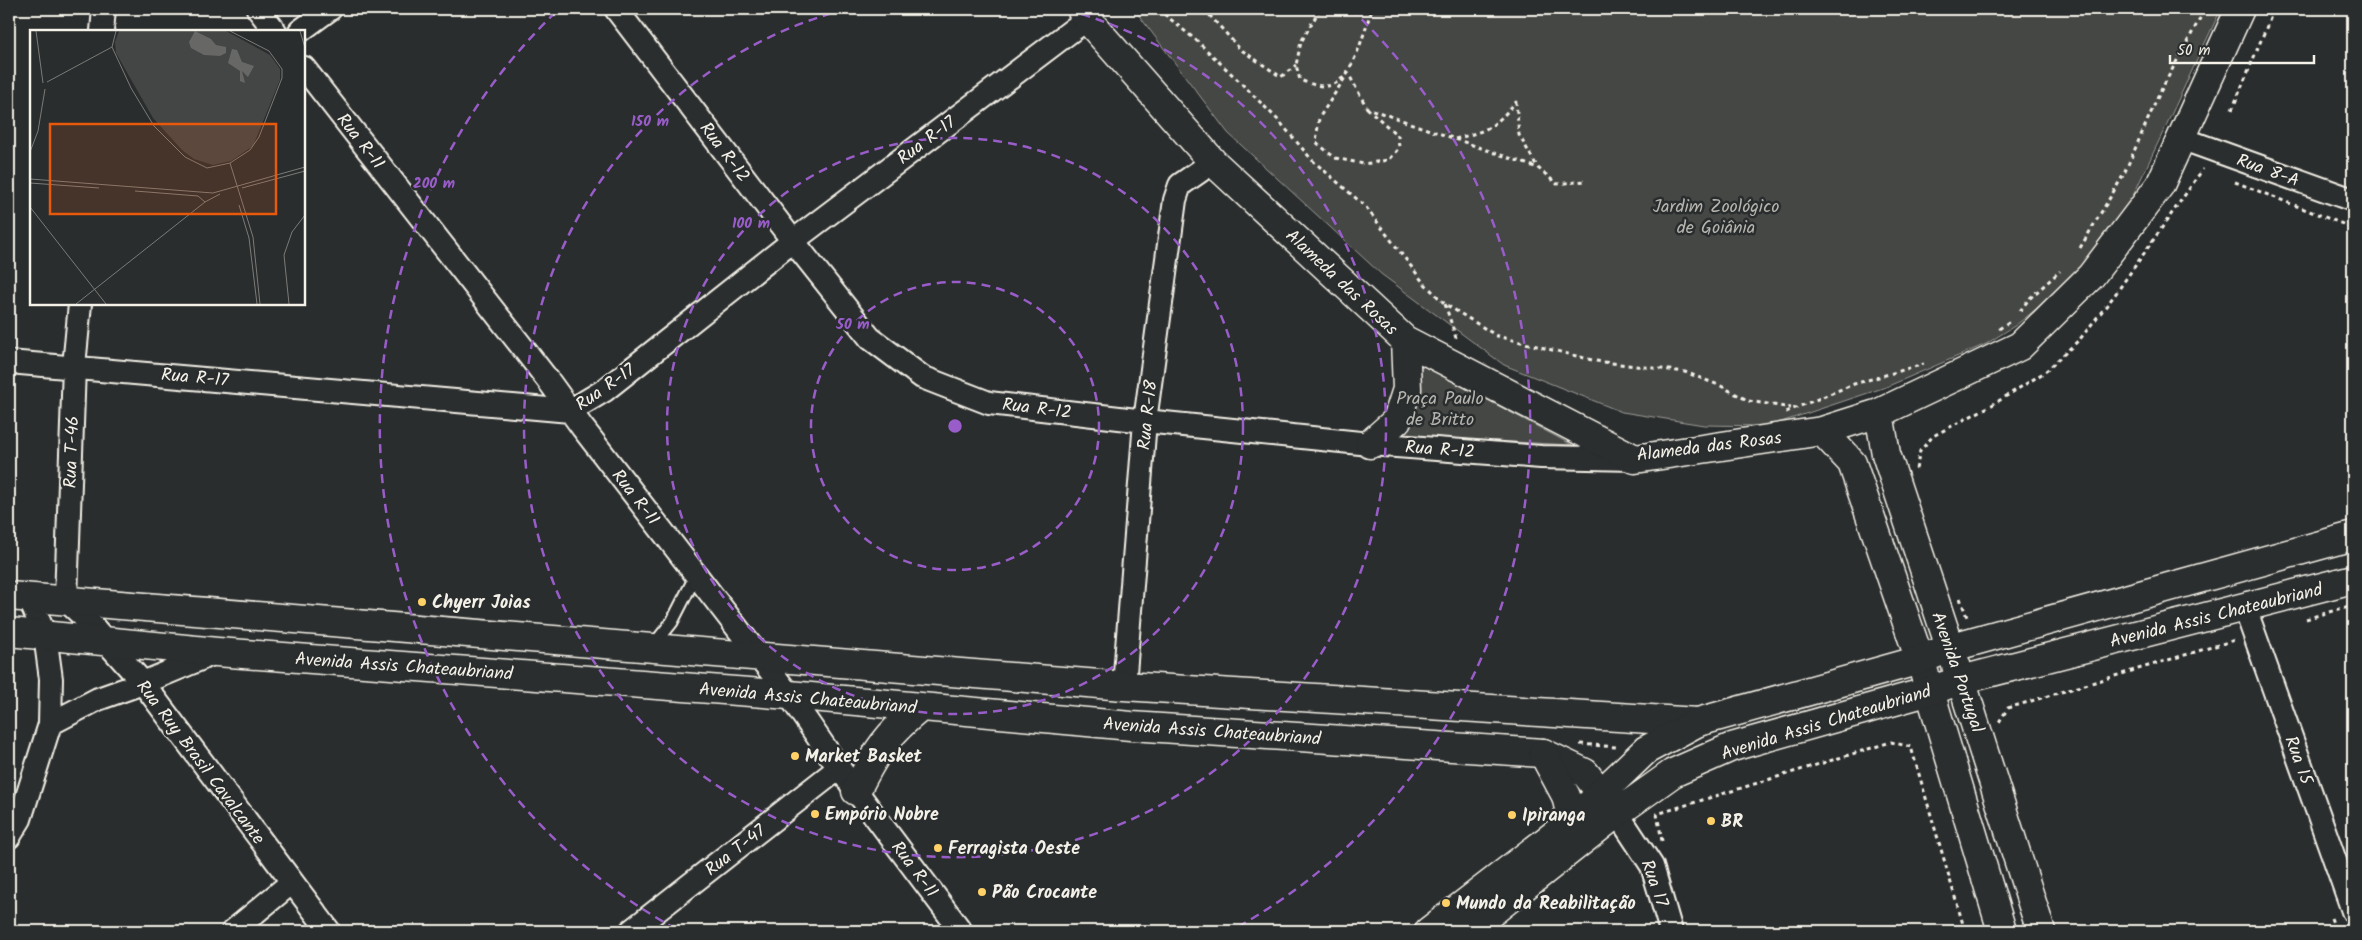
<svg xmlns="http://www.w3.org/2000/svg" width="2362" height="940" viewBox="0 0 2362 940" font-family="Kalam,sans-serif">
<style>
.green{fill:#444645;stroke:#9c9c96}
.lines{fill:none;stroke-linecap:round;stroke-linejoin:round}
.service-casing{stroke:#f4f1e8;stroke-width:15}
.minor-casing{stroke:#f4f1e8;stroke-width:26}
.secondary-casing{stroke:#f4f1e8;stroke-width:31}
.primary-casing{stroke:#f4f1e8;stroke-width:31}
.path{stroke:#f4f1e8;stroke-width:3;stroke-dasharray:4 4;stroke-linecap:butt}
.service{stroke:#2a2d2e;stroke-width:11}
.minor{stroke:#2a2d2e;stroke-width:22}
.secondary{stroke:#2a2d2e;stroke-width:28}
.primary{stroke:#2a2d2e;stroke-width:28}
.ring{fill:none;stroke:#995dc9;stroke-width:2.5;stroke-dasharray:9 6}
.poi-dot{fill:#ffd166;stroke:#2a2d2e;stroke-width:2}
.labels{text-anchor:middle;stroke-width:5;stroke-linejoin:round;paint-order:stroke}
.street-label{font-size:18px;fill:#f4f1e8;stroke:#2a2d2e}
.park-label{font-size:18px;fill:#b6b5af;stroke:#2a2d2e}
.poi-label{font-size:18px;font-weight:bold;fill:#f4f1e8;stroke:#2a2d2e;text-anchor:start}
.inset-road{fill:none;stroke:#7b7b78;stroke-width:1}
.view{fill:#e8590c;fill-opacity:0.15;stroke:#e8590c;stroke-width:2.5}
.inset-edge{fill:none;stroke:#f4f1e8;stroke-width:2.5}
.centre{fill:#995dc9;stroke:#2a2d2e;stroke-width:2.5}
.ring-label{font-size:15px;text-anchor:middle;font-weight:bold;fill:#995dc9;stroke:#2a2d2e;stroke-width:5;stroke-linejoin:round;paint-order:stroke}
</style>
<rect width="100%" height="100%" fill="#2a2d2e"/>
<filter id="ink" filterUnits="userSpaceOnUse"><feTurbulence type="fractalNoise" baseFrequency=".02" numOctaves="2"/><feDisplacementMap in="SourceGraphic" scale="10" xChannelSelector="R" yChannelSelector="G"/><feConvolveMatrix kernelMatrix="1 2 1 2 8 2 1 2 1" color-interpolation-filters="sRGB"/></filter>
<g filter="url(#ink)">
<!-- green -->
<path class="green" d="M1134 9H2221L2116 232 2073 280 2016 325 1986 344 1886 387 1769 426 1704 425 1622 412 1504 365 1381 274 1228 133Z
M1416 362 1572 445 1400 436Z"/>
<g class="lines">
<!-- service casing -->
<g class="service-casing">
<path id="service" d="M653 646 672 622 696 575"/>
</g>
<!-- minor casing -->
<g class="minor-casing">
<path id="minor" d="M258 9 275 31
M616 9 793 241 870 338 922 377 989 403 1145 421 1370 444 1541 457 1634 459
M102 31 104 9
M300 31 330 9
M304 68 548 380 582 427 789 695 839 768 961 931
M2183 139 2353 200
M80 304 74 366 66 600 87 620 143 683 329 931
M9 362 570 411 605 390 793 241 1087 19
M2245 608 2353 911
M1124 686 1145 421 1175 200 1180 185 1213 162
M50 724 98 699 143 683 217 652
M1617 813 1652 866 1671 931
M9 837 20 819 50 724 51 679 45 635 29 598
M233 931 291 883
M631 931 839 768"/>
</g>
<!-- secondary casing -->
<g class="secondary-casing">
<path id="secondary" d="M1081 9 1087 19 1213 162 1405 340 1635 459 1822 431 1879 413 2020 346 2091 276 2160 185 2240 9
M1879 413 1886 454 1961 680 2041 931
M1822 431 1852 463 1925 675 2002 931
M1370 444 1397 420 1407 389 1405 340
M9 596 1124 686 1698 722
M9 632 217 652 789 695 1131 726 1543 753 1585 773 1616 812
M856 791C875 753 887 734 921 707"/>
</g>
<!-- primary casing -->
<g class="primary-casing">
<path id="primary" d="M1543 753 1566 796 1572 821
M1429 931 1572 821 1646 750 1698 722 1920 660 1949 648 2353 536
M1468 931 1617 813 1673 773 1732 747 1930 691 1961 680 2353 579"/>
</g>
<!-- path -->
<path class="path" d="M1158 9 1197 41 1240 82 1279 121 1312 160 1365 206 1423 282 1445 304 1497 336 1596 361 1685 372 1721 386 1749 401 1791 408
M1204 9 1240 49 1281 77 1296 65
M1320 9 1301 42 1296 65 1300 80C1310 84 1324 89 1334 84 1355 74 1364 30 1372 9
M1367 108 1398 136 1399 148 1388 160 1364 164 1335 158 1316 142 1319 118 1348 73 1367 108 1538 168
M2232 110 2274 9
M1455 139C1489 130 1493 128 1516 102L1519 135 1538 168 1557 184 1585 181
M2235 182 2353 228
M2080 248 2124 174 2160 92 2205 9
M1445 304 1457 341
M2020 311 2029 299 2060 271
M1999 329 2010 321
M1786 412 1854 384 1924 364
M1916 469 1920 451 1933 436 1992 405 2045 372 2080 339 2114 296 2203 169
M1960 598 1968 620
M2306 619 2349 606
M1999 722 2008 708 2235 640
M1580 744 1616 747
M1662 841 1657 814 1891 742 1911 747 1965 931
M2331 918 2336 931"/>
<!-- service -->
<use href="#service" class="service"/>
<!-- minor -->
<use href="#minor" class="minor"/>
<!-- secondary -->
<use href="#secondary" class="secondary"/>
<!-- primary -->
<use href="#primary" class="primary"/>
</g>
</g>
<!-- distance rings -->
<g class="ring">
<circle cx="955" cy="426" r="144"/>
<circle cx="955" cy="426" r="288"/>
<path d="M1067 10A431 431 0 1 1 843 10"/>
<path d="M676 929A575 575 0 0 1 559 9M1351 9A575 575 0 0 1 1234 929"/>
</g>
<!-- markers -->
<g class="poi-dot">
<circle cx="422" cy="602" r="5"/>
<circle cx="795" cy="756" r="5"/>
<circle cx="815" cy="814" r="5"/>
<circle cx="1512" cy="815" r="5"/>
<circle cx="1711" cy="821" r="5"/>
<circle cx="938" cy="848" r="5"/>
<circle cx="982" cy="892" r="5"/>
<circle cx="1446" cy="903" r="5"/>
</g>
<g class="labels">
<!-- street labels -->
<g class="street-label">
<text transform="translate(926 140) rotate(-37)" y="6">Rua R-17</text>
<text transform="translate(361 141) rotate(52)" y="6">Rua R-11</text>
<text transform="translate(725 152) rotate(53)" y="6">Rua R-12</text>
<text transform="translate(2268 170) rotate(20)" y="6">Rua 8-A</text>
<text transform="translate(1342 282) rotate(43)" y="6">Alameda das Rosas</text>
<text transform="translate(195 377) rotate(5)" y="6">Rua R-17</text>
<text transform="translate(605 387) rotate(-35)" y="6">Rua R-17</text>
<text transform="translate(1037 408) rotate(7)" y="6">Rua R-12</text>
<text transform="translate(1147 415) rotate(-84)" y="6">Rua R-18</text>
<text transform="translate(1709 446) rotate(-7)" y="6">Alameda das Rosas</text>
<text transform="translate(1440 449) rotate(4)" y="6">Rua R-12</text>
<text transform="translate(71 452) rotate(-88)" y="6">Rua T-46</text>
<text transform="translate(636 497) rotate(52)" y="6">Rua R-11</text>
<text transform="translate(2216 615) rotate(-14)" y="6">Avenida Assis Chateaubriand</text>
<text transform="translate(404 666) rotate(4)" y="6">Avenida Assis Chateaubriand</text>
<text transform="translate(1958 672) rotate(71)" y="6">Avenida Portugal</text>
<text transform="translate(808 698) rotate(5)" y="6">Avenida Assis Chateaubriand</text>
<text transform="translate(1826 722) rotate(-17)" y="6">Avenida Assis Chateaubriand</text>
<text transform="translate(1212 731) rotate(4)" y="6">Avenida Assis Chateaubriand</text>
<text transform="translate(2299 760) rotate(70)" y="6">Rua 15</text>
<text transform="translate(201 762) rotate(53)" y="6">Rua Ruy Brasil Cavalcante</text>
<text transform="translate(735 850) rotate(-38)" y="6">Rua T-47</text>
<text transform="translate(915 869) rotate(53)" y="6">Rua R-11</text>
<text transform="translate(1655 883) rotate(70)" y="6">Rua 17</text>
</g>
<!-- park labels -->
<g class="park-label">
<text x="1716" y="212">Jardim Zoológico<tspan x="1716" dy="21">de Goiânia</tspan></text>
<text x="1440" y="404">Praça Paulo<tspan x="1440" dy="21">de Britto</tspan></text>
</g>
<!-- poi labels -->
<g class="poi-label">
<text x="432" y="608">Chyerr Joias</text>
<text x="805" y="762">Market Basket</text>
<text x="825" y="820">Empório Nobre</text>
<text x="1522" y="821">Ipiranga</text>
<text x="1721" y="827">BR</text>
<text x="948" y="854">Ferragista Oeste</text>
<text x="992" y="898">Pão Crocante</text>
<text x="1456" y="909">Mundo da Reabilitação</text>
</g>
</g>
<!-- overview -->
<g transform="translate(30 30)">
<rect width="275" height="275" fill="#2a2d2e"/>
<path d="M89 1H196L240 25 250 39V50L223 116 201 131 183 135 164 129 152 120 123 88 86 23 85 12Z" fill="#444645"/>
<path d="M165 1 181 9 186 15 196 17V23L190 26 174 25 161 18 159 12ZM202 19 207 20 212 32 224 36 218 47 212 41 215 53 210 51V41L198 33Z" fill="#676866"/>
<path class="inset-road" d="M6 1 13 53M86 1 82 17 101 58 124 96 155 127 177 138 200 133 220 120 229 107 252 48V39L239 21 200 1M270 1 275 18M17 52 82 17M0 122 8 101 15 59M200 133 223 207 230 274M0 149 183 163 275 137M0 153 69 158M212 158 275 141M105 161 168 166 175 172M209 175 219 208 227 274M0 177 76 274M46 274 175 172 190 164M259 274 254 225 262 202 275 185"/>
<path class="view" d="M20 94H246V184H20Z"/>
<rect width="275" height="275" class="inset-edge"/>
</g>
<circle cx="955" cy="426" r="8" class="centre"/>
<g class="ring-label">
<text x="650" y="126">150 m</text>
<text x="434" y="188">200 m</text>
<text x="751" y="228">100 m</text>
<text x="853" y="329">50 m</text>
</g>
<!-- margin -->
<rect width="2362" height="940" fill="none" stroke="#2a2d2e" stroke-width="30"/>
<rect x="15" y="15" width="2332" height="910" fill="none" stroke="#f4f1e8" stroke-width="2" filter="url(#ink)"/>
<!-- scale -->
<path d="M2170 55v8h144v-8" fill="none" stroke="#f4f1e8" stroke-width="2.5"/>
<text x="2177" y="55" font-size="15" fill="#f4f1e8" stroke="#2a2d2e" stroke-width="4" paint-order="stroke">50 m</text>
</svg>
